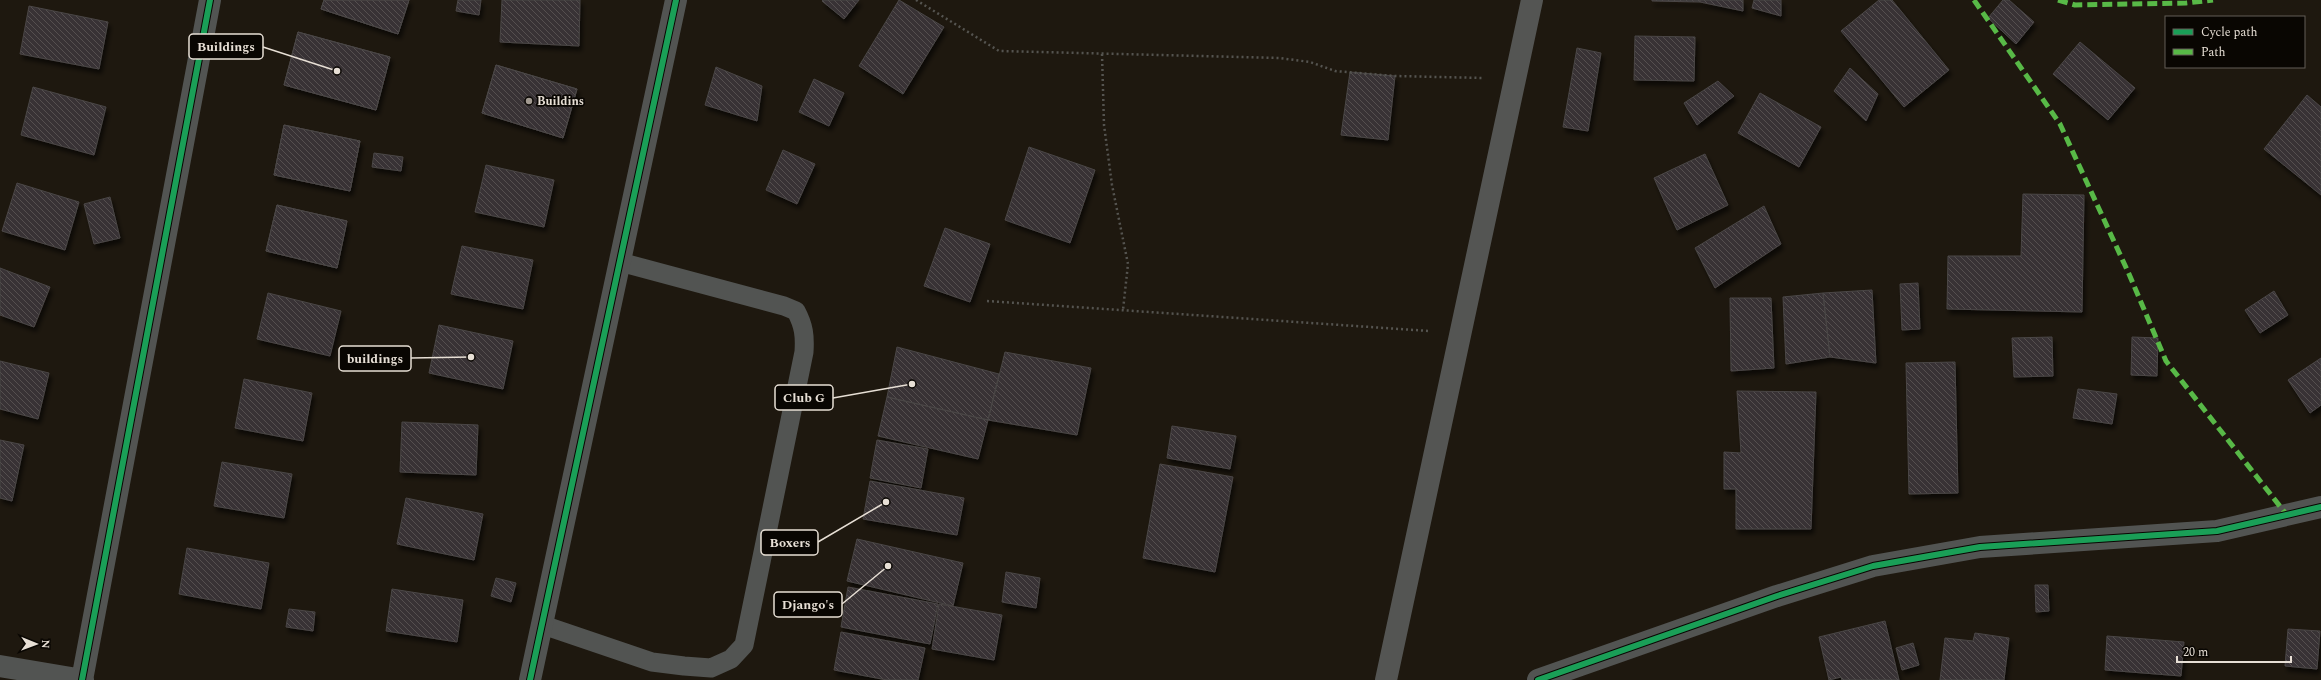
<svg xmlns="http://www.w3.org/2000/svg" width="2321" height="680" viewBox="0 0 2321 680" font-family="Spectral,serif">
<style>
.building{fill:url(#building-back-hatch);stroke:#4a4646;filter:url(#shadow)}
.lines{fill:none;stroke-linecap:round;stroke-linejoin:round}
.path{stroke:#555450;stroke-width:2.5;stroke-dasharray:2 3;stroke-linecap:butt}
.lane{stroke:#525452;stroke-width:19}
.street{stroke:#525452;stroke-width:22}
.secondary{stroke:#545553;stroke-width:22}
.quiet{stroke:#58b947;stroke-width:5;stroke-dasharray:10 5;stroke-linecap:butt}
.cycleway-casing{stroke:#090602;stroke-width:8}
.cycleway{stroke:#1a9f57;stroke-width:6}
.poi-dot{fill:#a19990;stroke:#090602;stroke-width:1.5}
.labels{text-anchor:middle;stroke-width:3.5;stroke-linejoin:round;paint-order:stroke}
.poi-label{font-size:12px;font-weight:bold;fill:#e7dfd5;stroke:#090602;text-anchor:start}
.leader{fill:none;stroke:#e7dfd5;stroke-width:1.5}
.callout-dot{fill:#e7dfd5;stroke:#090602;stroke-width:1.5}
.callout{fill:#090602;stroke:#e7dfd5;stroke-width:1.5}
.callout-label{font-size:13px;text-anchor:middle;font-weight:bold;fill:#e7dfd5}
</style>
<defs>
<pattern id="building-back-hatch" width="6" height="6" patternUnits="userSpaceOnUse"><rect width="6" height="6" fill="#373334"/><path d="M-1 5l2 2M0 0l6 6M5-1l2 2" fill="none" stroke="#545050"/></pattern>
<filter id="shadow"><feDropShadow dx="2.5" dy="4.5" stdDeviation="2" flood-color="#0009"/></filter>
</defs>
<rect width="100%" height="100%" fill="#1e180f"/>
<!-- building -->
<path class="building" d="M324 0H409L398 34 321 9Z
M324 0H409L398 34 321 9Z
M458 0H481L479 15 456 11Z
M502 0H580L579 46 500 42Z
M823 0H859L844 19 822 1Z
M899 0 944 27 903 94 859 66Z
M1652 0H1700V2L1652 1Z
M1700 0H1743V11L1700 2Z
M1754 0H1781V16L1752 8Z
M1879 0H1892L1949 70 1904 107 1841 31Z
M2003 0H2009L2034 22 2016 44 1988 18Z
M29 6 108 22 99 69 20 54Z
M298 32 390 57 376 110 284 85Z
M298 32 390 57 376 110 284 85Z
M1635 36 1695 37 1694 81 1634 80Z
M2080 42 2135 88 2108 120 2053 74Z
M1577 48 1601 53 1588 131 1563 127Z
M496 65 577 89 563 138 482 113Z
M496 65 577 89 563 138 482 113Z
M716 67 762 86 757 121 705 105Z
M1850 68 1878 94 1866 121 1834 91Z
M1350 72 1395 76 1388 140 1341 135Z
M814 79 844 93 829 126 799 112Z
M1718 81 1734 96 1697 125 1684 103Z
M33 87 106 107 94 155 21 135Z
M1760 93 1821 127 1799 167 1738 133Z
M2307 95 2321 107V195L2264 149Z
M284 125 360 141 350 191 274 175Z
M284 125 360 141 350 191 274 175Z
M1029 147 1095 170 1070 243 1005 220Z
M783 150 815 164 797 204 766 190Z
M374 153 403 157 401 171 372 167Z
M1705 154 1728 205 1677 230 1654 178Z
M486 165 554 180 544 227 475 212Z
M17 183 79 202 65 250 2 231Z
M2023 194 2084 195 2082 312 1947 309 1948 256H2021Z
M110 197 120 238 94 244 84 204Z
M277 205 347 221 337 268 266 251Z
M277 205 347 221 337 268 266 251Z
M1764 206 1781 244 1715 288 1695 248Z
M945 228 990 244 970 302 924 286Z
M462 246 533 260 523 309 451 294Z
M0 268 50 287 34 327 0 315Z
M1918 283 1920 329 1902 330 1900 284Z
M1872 290 1876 363 1830 357 1823 293Z
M2274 291 2288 315 2260 333 2245 310Z
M268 293 341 311 330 356 257 339Z
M1823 293 1830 357 1786 364 1783 297Z
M1730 298H1771L1774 368 1731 371Z
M439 325 513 341 503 389 429 373Z
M2052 337 2053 376 2014 377 2012 338Z
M2132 337 2158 338 2157 376 2131 375Z
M897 347 999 374 988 420 887 397Z
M1005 352 1091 368 1077 435 988 420Z
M2321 358V405L2310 413 2288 380Z
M0 361 49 373 38 419 0 409Z
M1955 362 1958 493 1909 494 1906 363Z
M244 379 312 393 303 441 235 428Z
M2078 389 2117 394 2112 424 2073 418Z
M1737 391 1816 392 1811 529H1736V489H1724V452L1741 453Z
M887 397 988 420 978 459 878 436Z
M402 422 478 425 476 475 400 472Z
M1172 426 1236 436 1230 469 1167 458Z
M0 440 24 445 12 501 0 498Z
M877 440 928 449 921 488 870 478Z
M222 462 292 474 284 518 214 506Z
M1160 464 1233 477 1215 572 1143 558Z
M870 481 964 498 957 535 863 519Z
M406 498 483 514 474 560 397 544Z
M857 539 963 563 953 606 847 581Z
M187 548 269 563 261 609 179 594Z
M1006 572 1040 578 1036 608 1002 602Z
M496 578 516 583 511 602 491 596Z
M2035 585H2048L2049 611 2036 612Z
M848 587 938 604 930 644 841 627Z
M392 589 463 600 457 642 386 631Z
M939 604 1002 615 994 660 932 649Z
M289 609 315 612 313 631 286 627Z
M1885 621 1899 680H1842L1841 677 1829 680 1819 637Z
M2288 629 2320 631 2317 669 2285 666Z
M841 632 925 648 918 680H887L834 670Z
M1975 633 2009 638 2004 680H1940L1945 638 1973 641Z
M2107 636 2184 642 2181 676 2105 670Z
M1913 643 1919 665 1902 670 1896 648Z"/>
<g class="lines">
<!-- path -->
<path class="path" d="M916 0 999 51 1279 58 1310 62 1335 71 1395 76 1484 78
M1102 54 1104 125 1112 185 1128 264 1123 310
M987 301 1429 331"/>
<!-- lane -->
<path class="lane" d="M543 625 652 662 684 666 711 668 731 659 744 645 804 352C805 336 804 326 796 311L784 306 620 262"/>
<!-- street -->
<path class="street" d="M0 666 83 680
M82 680 210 0
M530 680 676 0
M1538 680 1777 596 1873 566 1980 547 2217 531 2321 507"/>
<!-- secondary -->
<path class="secondary" d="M1386 680 1532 0"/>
<!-- quiet -->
<path class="quiet" d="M1974 0 2060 124 2129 274 2166 361 2286 514
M2058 0 2075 5 2186 3 2213 0"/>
<!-- cycleway casing -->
<g class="cycleway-casing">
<path id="cycleway" d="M82 680 210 0
M530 680 676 0
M1538 680 1777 596 1873 566 1980 547 2217 531 2321 507"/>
</g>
<!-- cycleway -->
<use href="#cycleway" class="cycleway"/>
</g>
<!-- markers -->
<circle class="poi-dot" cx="529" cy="101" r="4"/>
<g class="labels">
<!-- poi labels -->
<g class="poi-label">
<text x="537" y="105">Buildins</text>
</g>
</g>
<!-- callouts -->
<path class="leader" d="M337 71L263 47M471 357L411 358M912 384L833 398M886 502L818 542M888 566L842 604"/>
<g class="callout-dot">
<circle cx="337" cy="71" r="4"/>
<circle cx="471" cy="357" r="4"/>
<circle cx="912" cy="384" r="4"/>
<circle cx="886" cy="502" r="4"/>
<circle cx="888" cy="566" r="4"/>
</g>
<g class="callout">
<rect x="189" y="34" width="74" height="25" rx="4"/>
<rect x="339" y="346" width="72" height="25" rx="4"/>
<rect x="775" y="385" width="58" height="25" rx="4"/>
<rect x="761" y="530" width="57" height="25" rx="4"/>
<rect x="774" y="592" width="68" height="25" rx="4"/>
</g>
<g class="callout-label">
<text x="226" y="51">Buildings</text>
<text x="375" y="363">buildings</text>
<text x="804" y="402">Club G</text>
<text x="790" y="547">Boxers</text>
<text x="808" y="609">Django's</text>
</g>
<!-- legend -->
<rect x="2165" y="16" width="140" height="52" fill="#090602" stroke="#625d56"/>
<rect x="2173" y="29" width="20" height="6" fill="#1a9f57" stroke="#625d56"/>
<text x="2201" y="36" font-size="12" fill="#e7dfd5">Cycle path</text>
<rect x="2173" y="49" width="20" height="6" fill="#58b947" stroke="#625d56"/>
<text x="2201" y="56" font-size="12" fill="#e7dfd5">Path</text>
<!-- north arrow -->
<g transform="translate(36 644) rotate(91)" stroke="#090602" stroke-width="3" paint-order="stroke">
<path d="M0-3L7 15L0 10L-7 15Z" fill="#e7dfd5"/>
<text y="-6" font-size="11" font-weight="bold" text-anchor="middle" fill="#e7dfd5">N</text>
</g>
<!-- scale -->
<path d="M2177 656v6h114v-6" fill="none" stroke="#e7dfd5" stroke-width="2"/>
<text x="2183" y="656" font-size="12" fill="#e7dfd5" stroke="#090602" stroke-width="3" paint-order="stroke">20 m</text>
</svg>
